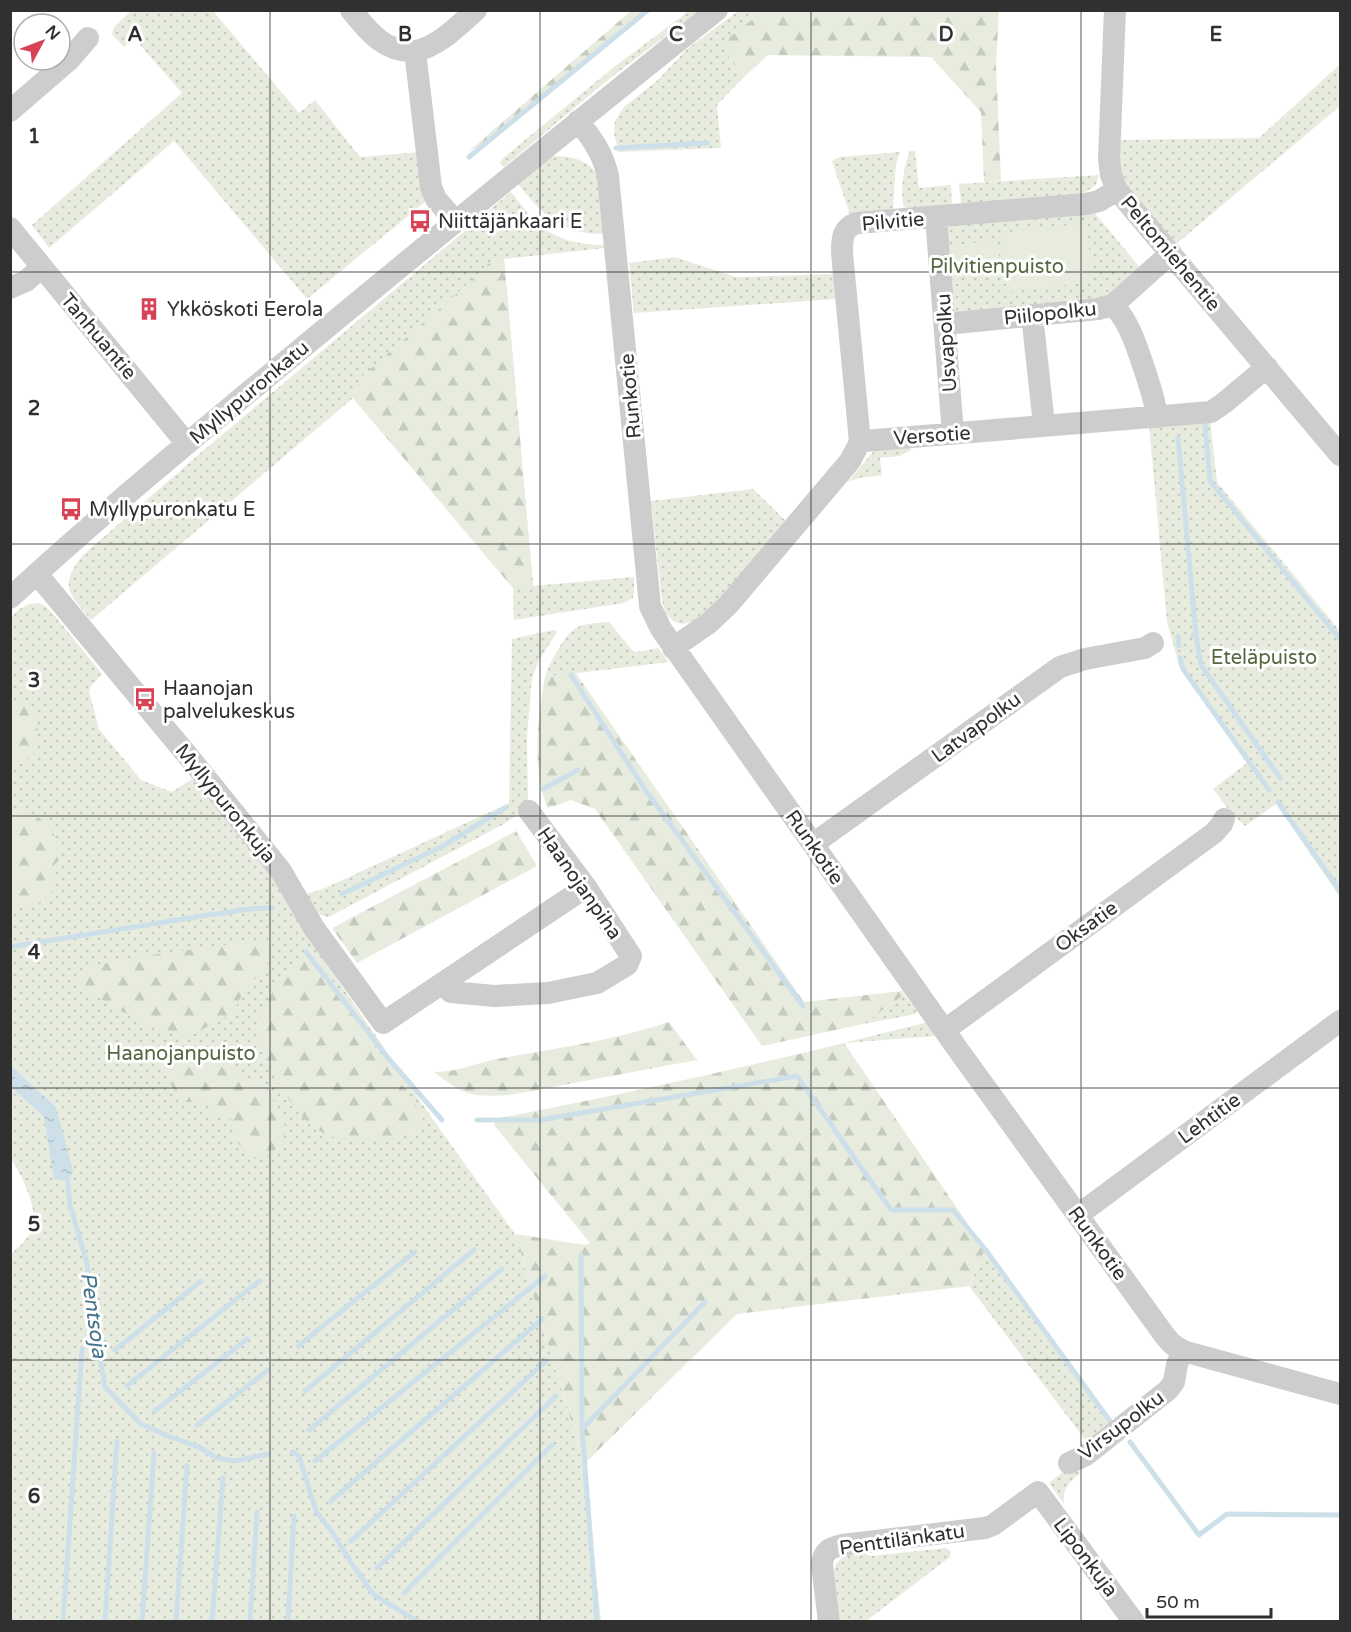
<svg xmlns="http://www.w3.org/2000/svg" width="1351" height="1632" viewBox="0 0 1351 1632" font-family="'Varela Round',sans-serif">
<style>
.green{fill:url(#green-dots)}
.forest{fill:url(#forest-firs)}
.pitch{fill:#e7ecdf}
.water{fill:url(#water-ripples)}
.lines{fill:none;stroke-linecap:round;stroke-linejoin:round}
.stream{stroke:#cde0ea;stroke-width:5}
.minor{stroke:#cdcdcd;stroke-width:22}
.grid{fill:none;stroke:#303030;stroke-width:1.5;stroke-opacity:0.55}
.labels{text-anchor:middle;stroke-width:6;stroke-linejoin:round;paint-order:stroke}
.poi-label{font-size:20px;fill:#303030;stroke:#fff;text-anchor:start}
.street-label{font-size:20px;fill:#303030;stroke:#fff}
.park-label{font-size:20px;fill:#556841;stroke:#fff}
.water-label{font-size:21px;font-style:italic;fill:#44748c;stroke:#fff}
.grid-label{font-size:20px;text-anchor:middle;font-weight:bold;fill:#303030;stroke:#fff;stroke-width:6;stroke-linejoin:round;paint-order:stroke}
</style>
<defs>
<pattern id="green-dots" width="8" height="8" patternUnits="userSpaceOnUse" patternTransform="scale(1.5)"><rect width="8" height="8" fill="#e7ecdf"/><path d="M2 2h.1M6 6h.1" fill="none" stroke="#c6cbc0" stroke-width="1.8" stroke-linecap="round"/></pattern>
<pattern id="forest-firs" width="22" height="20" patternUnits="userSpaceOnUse" patternTransform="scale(1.5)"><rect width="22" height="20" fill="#e7ecdf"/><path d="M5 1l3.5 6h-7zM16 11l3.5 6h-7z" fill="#c6cbc0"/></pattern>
<pattern id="water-ripples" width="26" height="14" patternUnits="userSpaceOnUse" patternTransform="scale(1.5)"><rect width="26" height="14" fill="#cde0ea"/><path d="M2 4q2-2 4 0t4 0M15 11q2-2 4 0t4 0" fill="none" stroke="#b0c0c9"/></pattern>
</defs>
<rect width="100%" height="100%" fill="#fff"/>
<!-- green -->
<path class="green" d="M131 11H213L299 113 315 100 360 157 419 152 425 202 307 299 174 141 49 248 32 225 182 93 134 38 124 47 112 34 114 27Z
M689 11H699L609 79 504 167 500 163 502 159 614 67Z
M738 11H754L752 20 729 59 745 76 717 105 721 148 619 152 614 134 615 121 624 107 658 80 687 49Z
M1338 66 1340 69V106L1175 245C1158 224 1131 199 1122 173 1119 162 1119 151 1118 140L1259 138Z
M910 151H915L919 188 951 185 952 205 907 210 903 205C901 188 903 168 910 151Z
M900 152 896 164 893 209 850 215 832 161 839 157Z
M554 156C572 156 589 160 599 177L605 234C560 234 544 216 517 183L545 160Z
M1099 175 1096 185 1081 195 961 204 959 184Z
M511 192C541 230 554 244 605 245V248L504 259 533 586 634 577V592L633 598 624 603 514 620 513 588 353 398 91 620C69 593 58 586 83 555L204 450Z
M1094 212 1142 270 1113 297 955 313 944 231 950 225Z
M675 257 736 277 835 274 837 299 634 313 629 263Z
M1210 419 1217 482 1340 631V897L1276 804 1245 826 1232 814 1213 789 1247 763 1180 668 1167 622 1149 425Z
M911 446V450L900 456 880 458 882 475 859 478 848 482 872 453 876 450Z
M753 489 786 521 717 604 691 622 683 624 674 622 666 614 662 601 651 501Z
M37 603 45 606 55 616 102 674 91 686 89 691 99 729 141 780 172 792 192 779 277 875 313 944 432 1118 515 1234 584 1464 601 1621H11V1254C18 1248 28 1239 32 1229 39 1209 22 1176 11 1159V617C19 609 25 604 37 603Z
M609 622 632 650 636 652 658 648 669 662 545 677C549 664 564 635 576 628 584 623 599 623 609 622Z
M553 630 557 631 556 634 539 660 532 678 527 737 528 801 519 814 502 825 329 917C316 916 312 904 306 894L323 889 509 803 512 639Z
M904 994 917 1011 916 1014 863 1024 901 997Z
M924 1023H929L936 1036 844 1043Z
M985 1249 1112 1421 1086 1441 969 1286Z
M1071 1465 1074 1466 1080 1473C1069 1483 1062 1488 1064 1504L1049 1483Z
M946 1548 951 1552 950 1557 866 1621H840L834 1571 836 1564 843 1556 864 1553 870 1556Z"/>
<!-- forest -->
<path class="forest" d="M632 10 644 11 497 137 469 151Z
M754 11H999L996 65 1001 181 984 182 981 112 931 57 768 55 745 76 729 59 725 40 752 20Z
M504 258 533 586 513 588 353 398 361 377 454 296 488 264Z
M575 672 804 1002 902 991 904 994 901 997 863 1024 762 1046 595 809 571 800 548 808C531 772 538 715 545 677Z
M19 702 34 709C37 726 44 747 28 759 23 763 16 765 11 768V705Z
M19 810C50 821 52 825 61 856L51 869 56 886 42 902 25 910 11 903V815Z
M516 831 537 866 357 963 332 928Z
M267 938 272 946 271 957 260 975 247 984 233 1013 188 1037 148 1026 87 991 79 982 81 973C104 959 152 955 180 951 209 948 238 943 267 938Z
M309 954 333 981 361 1027 417 1106 424 1122C420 1126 416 1132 411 1134 394 1141 357 1140 338 1138 331 1137 319 1131 313 1127 293 1112 254 1050 258 1025 261 1010 270 997 278 984 287 971 293 958 309 954Z
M669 1022 697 1060 510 1095C471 1097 465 1096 434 1072 457 1072 479 1062 502 1058 558 1048 615 1040 669 1022Z
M844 1043 985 1249 969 1286 737 1314 584 1464 515 1234 585 1245 590 1243 494 1125 495 1120 500 1118C615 1096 730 1071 844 1043Z
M166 1049H186L221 1058 241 1079 256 1080 265 1083 286 1128 281 1145 262 1159 247 1158 242 1147 232 1138 235 1126 230 1118 212 1115 210 1105 200 1102H186L177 1095 157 1059Z"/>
<!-- pitch -->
<path class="pitch" d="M1086 223 1093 282 1007 292 1000 233Z
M997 240 1000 264 954 270 951 246Z"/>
<!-- water -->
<path class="water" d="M11 1066 56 1107 73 1171 68 1181 54 1179 44 1117 11 1087Z"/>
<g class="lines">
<!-- stream -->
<path class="stream" d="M616 148 707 143
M469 157 648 10
M1205 425 1210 481 1340 639
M1178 438 1196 635H1193
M1196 635 1201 665 1280 778
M1178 636 1179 646
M1180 658 1183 669 1269 790
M571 675 646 791 803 1006
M543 789 578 770
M1278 802 1340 891
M342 894 443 846 505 808
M10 947 208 915C230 913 251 907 272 908
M306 952 388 1058 442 1120
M477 1120H540L797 1076 891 1210H953L985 1249 1110 1421
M67 1175 70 1205 87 1263 95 1338 103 1374 105 1387 141 1424 168 1436 199 1447 217 1458 235 1461 268 1454
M581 1255 582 1429 597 1622
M298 1346 415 1252
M115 1350 201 1281
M127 1386 259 1281
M305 1391 474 1250
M155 1411 247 1339
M197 1425 268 1370
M582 1429 705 1302
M309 1430 502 1269
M1130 1442 1199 1535 1227 1514 1340 1515
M292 1452 299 1456 316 1511 332 1532 354 1567 374 1595 419 1622
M315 1461 545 1276
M331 1501 542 1319
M351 1541 546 1361
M377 1568 556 1396
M404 1593 552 1445
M63 1622 82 1349
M105 1622 117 1441
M142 1622 154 1453
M176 1622 187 1466
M212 1622 223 1478
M250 1622 257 1512
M288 1622 294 1516"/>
<!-- minor -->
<path class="minor" d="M351 10C368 31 385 53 415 51L431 187 436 199 455 221
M1115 10 1109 159 1111 175 1117 190 1340 455
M415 51C438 47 458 26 476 10
M10 111 69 60 88 38
M578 121C592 138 603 154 608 176L650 606 661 629 959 1051 1165 1336 1172 1344 1183 1351 1340 1394
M936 217 953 434
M10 228 187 444
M10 288 26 281 42 267
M1113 305C1130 323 1136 345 1144 368 1149 384 1155 399 1157 417
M1032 315 1044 425
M945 324 1098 309 1113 305 1171 253
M860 442 842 253C842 238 842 228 857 223L1086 204 1099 201 1117 190
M37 574 193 762 281 871 314 928 383 1023 586 887
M10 598C110 506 215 420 319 334 451 225 583 117 717 10
M673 648 709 623 729 604 850 461 860 442 864 441 1211 412 1224 403 1267 367
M813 844 1060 667 1085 659 1145 648 1153 643
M444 983 451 992 494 996 548 993 597 983 627 965 631 956 586 887 529 811
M945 1030 1214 833 1222 824 1224 819
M1078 1215 1340 1021
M1069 1463 1086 1455 1168 1390 1174 1382 1177 1364 1183 1351
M829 1622 822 1565C823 1551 829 1548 842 1545L985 1528 993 1525 1038 1492 1134 1622"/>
</g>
<!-- grid -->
<path class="grid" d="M270 10V1622M540 10V1622M811 10V1622M1081 10V1622M10 272H1340M10 544H1340M10 816H1340M10 1088H1340M10 1360H1340"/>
<!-- icons -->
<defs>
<g id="bus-bare" transform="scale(1.8)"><path d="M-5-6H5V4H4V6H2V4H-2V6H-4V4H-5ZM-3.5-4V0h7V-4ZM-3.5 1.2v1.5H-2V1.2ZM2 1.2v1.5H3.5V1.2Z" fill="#d74255" stroke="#fff" stroke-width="2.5" paint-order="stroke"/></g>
<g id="building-bare" transform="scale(1.8)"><path d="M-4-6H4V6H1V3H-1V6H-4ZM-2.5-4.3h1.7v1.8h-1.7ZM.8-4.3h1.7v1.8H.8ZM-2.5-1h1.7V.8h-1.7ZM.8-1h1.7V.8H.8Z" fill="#d74255" stroke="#fff" stroke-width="2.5" paint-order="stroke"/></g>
</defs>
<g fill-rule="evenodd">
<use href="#bus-bare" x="420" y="221"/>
<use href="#building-bare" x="149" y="309"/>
<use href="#bus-bare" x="71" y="509"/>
<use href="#bus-bare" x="145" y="699"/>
</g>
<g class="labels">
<!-- poi labels -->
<g class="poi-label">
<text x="438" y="228">Niittäjänkaari E</text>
<text x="167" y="316">Ykköskoti Eerola</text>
<text x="89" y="516">Myllypuronkatu E</text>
<text x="163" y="695">Haanojan<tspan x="163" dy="23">palvelukeskus</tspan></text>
</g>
<!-- street labels -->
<g class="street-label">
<text transform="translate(893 221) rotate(-5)" y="7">Pilvitie</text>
<text transform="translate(1171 253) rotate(50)" y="7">Peltomiehentie</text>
<text transform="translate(1050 313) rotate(-6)" y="7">Piilopolku</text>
<text transform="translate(99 336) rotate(50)" y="7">Tanhuantie</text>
<text transform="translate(946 343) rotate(-94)" y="7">Usvapolku</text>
<text transform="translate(249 392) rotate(-40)" y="7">Myllypuronkatu</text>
<text transform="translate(630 396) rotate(-95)" y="7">Runkotie</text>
<text transform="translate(932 435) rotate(-4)" y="7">Versotie</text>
<text transform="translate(976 727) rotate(-36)" y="7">Latvapolku</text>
<text transform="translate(226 803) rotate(51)" y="7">Myllypuronkuja</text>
<text transform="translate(815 847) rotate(55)" y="7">Runkotie</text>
<text transform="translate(580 883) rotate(55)" y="7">Haanojanpiha</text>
<text transform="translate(1086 926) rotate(-36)" y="7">Oksatie</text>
<text transform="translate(1209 1118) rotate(-36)" y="7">Lehtitie</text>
<text transform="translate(1098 1243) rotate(54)" y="7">Runkotie</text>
<text transform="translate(1121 1425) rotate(-37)" y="7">Virsupolku</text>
<text transform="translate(902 1539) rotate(-8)" y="7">Penttilänkatu</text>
<text transform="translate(1086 1557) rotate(53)" y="7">Liponkuja</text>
</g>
<!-- park labels -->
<g class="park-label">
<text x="997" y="273">Pilvitienpuisto</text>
<text x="1264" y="664">Eteläpuisto</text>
<text x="181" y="1060">Haanojanpuisto</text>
</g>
<!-- water labels -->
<g class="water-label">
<text transform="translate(94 1315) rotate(82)" y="7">Pentsoja</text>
</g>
</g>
<g class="grid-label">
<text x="135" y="41">A</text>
<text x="405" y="41">B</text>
<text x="676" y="41">C</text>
<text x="946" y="41">D</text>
<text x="1216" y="41">E</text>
<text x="34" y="143">1</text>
<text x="34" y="415">2</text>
<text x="34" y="687">3</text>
<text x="34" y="959">4</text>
<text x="34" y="1231">5</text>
<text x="34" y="1503">6</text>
</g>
<!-- border -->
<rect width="1351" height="1632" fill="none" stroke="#303030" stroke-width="24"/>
<!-- north arrow -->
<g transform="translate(42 42) rotate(49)"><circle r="28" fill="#ffffff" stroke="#acacac" stroke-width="1.5"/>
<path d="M0-4.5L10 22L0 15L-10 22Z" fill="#d74255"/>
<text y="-9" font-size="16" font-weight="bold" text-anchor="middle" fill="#303030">N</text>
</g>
<!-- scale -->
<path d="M1147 1608v9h124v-9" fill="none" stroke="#303030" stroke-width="3"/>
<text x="1156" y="1608" font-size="18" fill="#303030" stroke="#ffffff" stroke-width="4.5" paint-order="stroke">50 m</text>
</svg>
